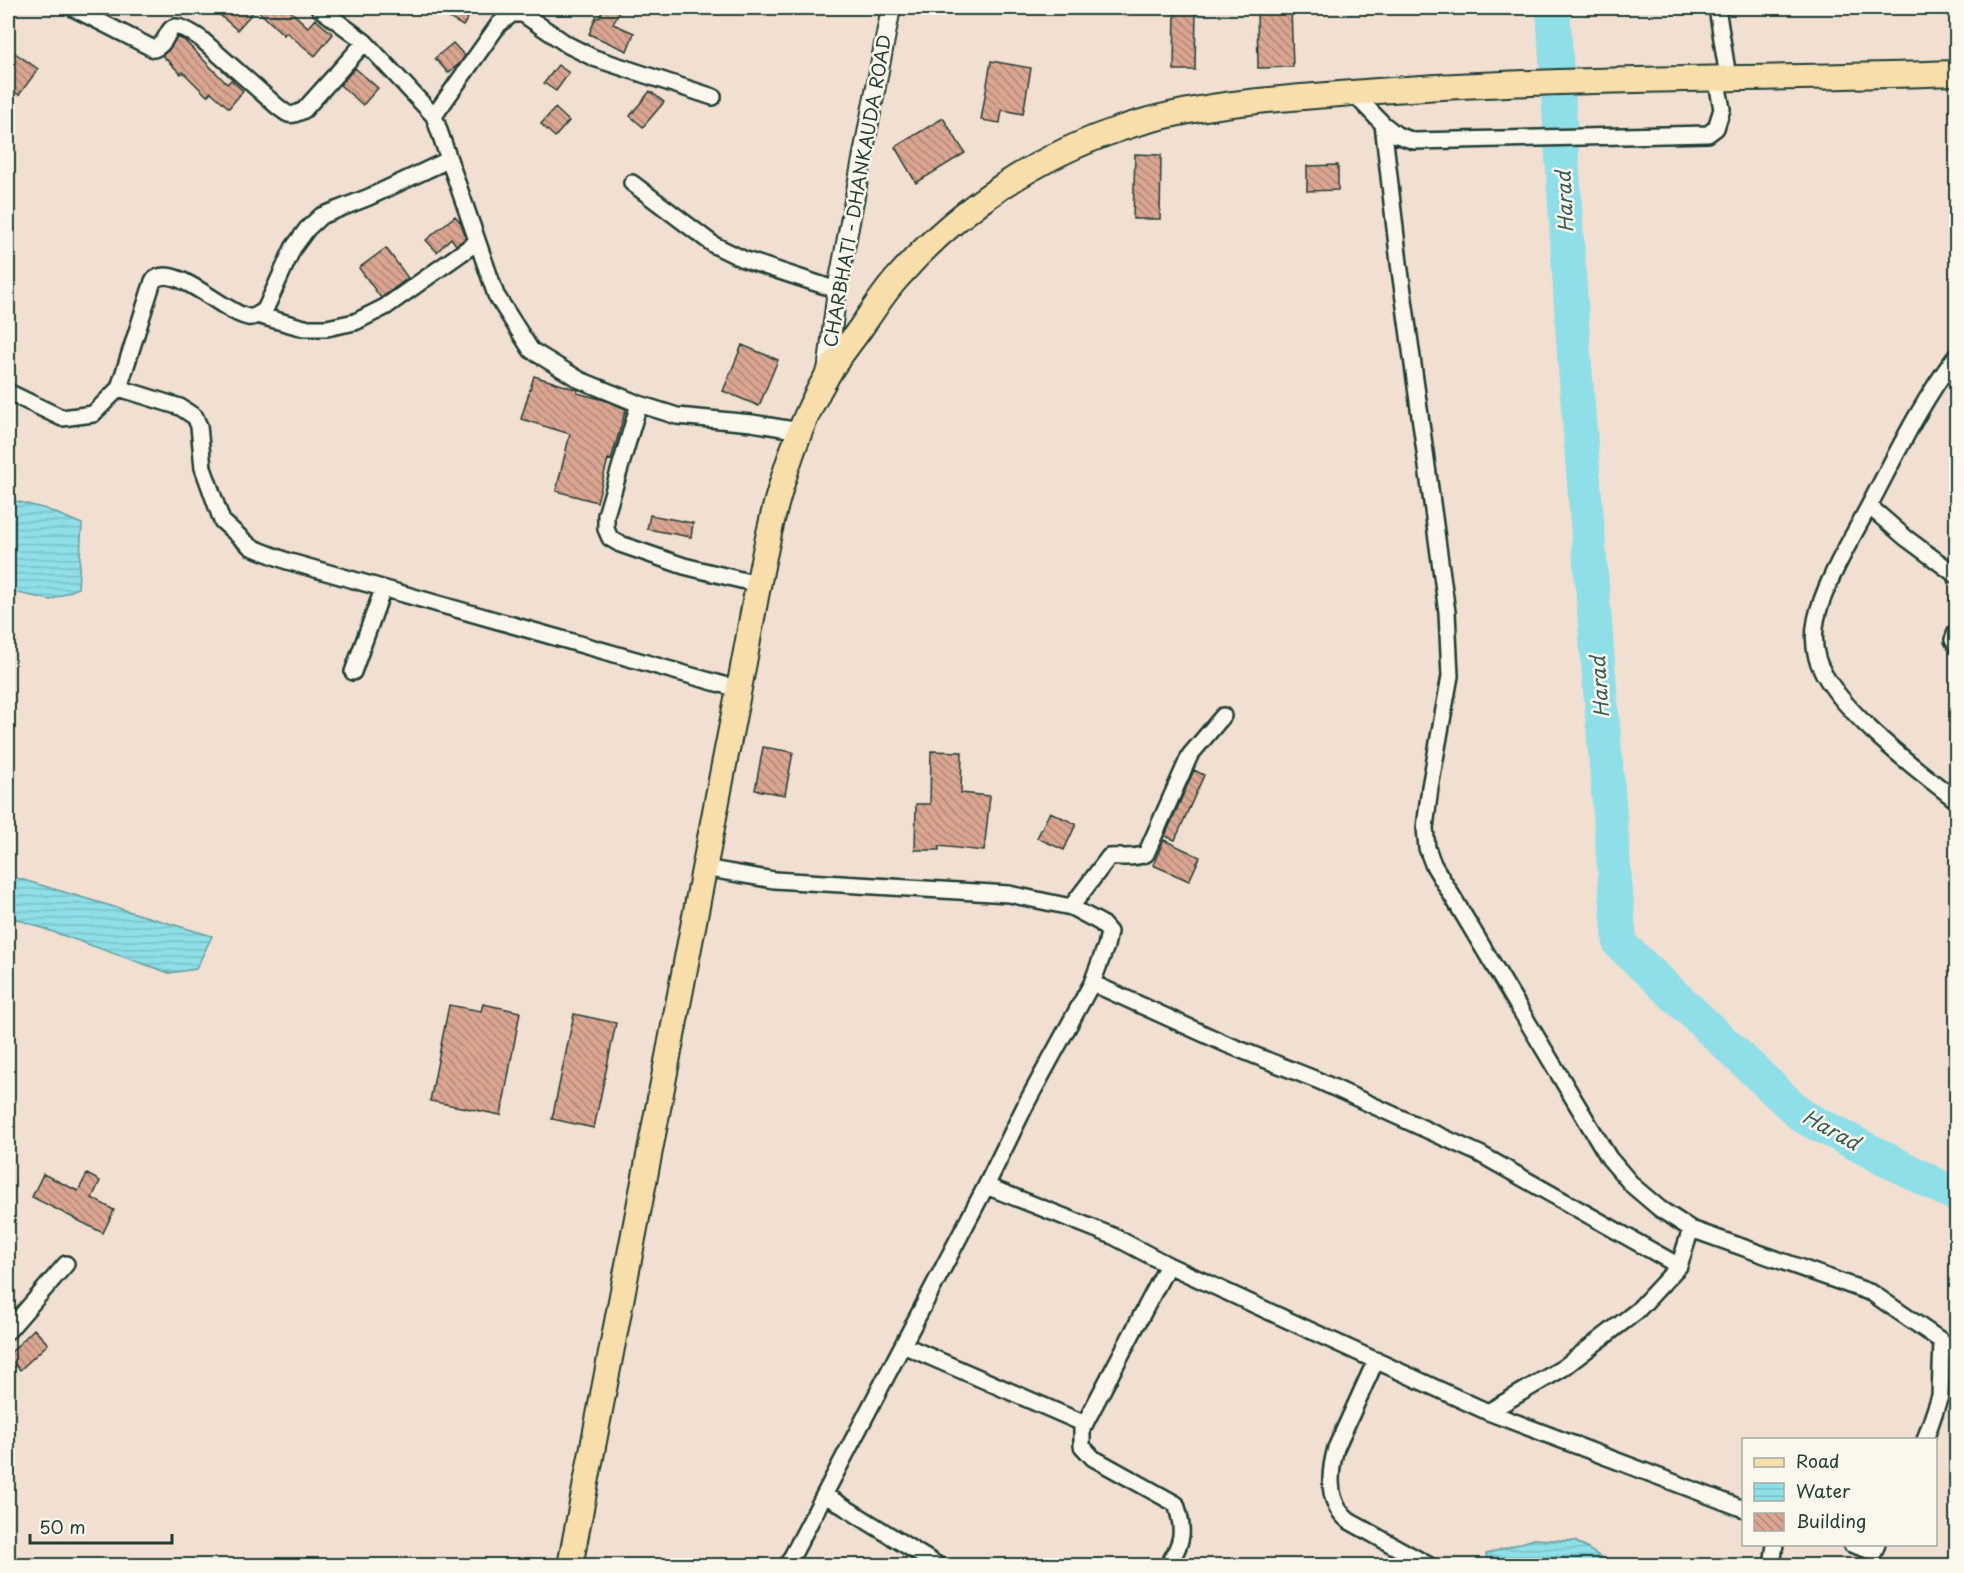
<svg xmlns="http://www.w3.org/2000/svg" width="1964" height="1573" viewBox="0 0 1964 1573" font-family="'Playpen Sans',sans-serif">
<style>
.water{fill:url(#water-rules);stroke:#629e9f;stroke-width:1.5}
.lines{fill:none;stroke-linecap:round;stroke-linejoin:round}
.river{stroke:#8edfe7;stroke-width:34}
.building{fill:url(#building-back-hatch);stroke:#1f3d34;stroke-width:1.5}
.minor-casing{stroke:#1f3d34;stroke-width:20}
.tertiary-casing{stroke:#1f3d34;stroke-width:22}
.primary-casing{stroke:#1f3d34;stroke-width:28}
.minor{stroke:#fbf7ec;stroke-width:15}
.tertiary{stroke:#fbf7ec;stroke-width:18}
.primary{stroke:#f8deab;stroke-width:24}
.labels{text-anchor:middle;stroke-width:5;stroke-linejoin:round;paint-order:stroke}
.street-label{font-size:18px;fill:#1f3d34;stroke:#fbf7ec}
.water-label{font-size:20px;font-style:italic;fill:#355d58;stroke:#fbf7ec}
</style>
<defs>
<pattern id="water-rules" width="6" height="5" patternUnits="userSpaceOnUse" patternTransform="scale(1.5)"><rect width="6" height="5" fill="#8edfe7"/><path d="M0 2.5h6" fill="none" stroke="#7ac0c7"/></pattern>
<pattern id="building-back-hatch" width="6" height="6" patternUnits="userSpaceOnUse" patternTransform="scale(1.5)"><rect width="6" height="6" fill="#dba691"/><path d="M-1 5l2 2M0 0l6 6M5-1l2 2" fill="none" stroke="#b18877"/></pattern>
</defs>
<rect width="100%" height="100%" fill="#f1dfd1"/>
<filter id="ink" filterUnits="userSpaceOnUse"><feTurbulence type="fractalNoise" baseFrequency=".0167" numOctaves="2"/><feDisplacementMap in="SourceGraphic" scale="12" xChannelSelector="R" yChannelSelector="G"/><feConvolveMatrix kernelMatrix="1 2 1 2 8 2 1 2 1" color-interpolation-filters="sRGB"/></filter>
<g filter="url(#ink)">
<!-- water -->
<path class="water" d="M8 499 46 509 82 524 78 588 51 600 8 591Z
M10 876 212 936 196 969 169 973 8 916V878Z
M1534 1539 1575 1541 1614 1565H1488L1486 1554Z"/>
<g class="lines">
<!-- river -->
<path class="river" d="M1553 8 1574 355 1620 944 1802 1116 1956 1195"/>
</g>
<!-- building -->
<path class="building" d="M212 8H287L308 27 315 19 333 34 315 56 286 32 284 35 256 9 237 30Z
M432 8H474L463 26Z
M604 8H621L613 24 634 33 627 51 589 34 596 17 599 18Z
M1175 8H1196L1195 70H1174Z
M1257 8H1291L1293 67 1258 68Z
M177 37 184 40 227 84 231 80 243 91 229 108 211 92 207 96 183 72 181 74 162 55 168 51Z
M453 43 465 56 459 64 448 73 435 58Z
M15 53 38 69 19 95 8 87V63Z
M991 61 1031 68 1023 114 1002 110 1000 123 981 120Z
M558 65 569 73 556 91 544 83Z
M355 68 378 88 363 105 340 85Z
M650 91 664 102 643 127 630 116Z
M555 108 569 121 555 137 541 124Z
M943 118 965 153 916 183 895 147Z
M1135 154 1161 155 1160 219H1133Z
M1338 165V190L1307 191V166Z
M455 216 461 223 466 238 456 245 451 238 437 252 426 240Z
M386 248 408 278 381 298 359 268Z
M742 345 778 360 759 406 723 391Z
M534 376 578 390 577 393 604 400 626 409 611 460 608 459 597 502 556 491 570 434 521 419Z
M650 515 693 523 691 537 647 529Z
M763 747 793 752 785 795 755 790Z
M931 751 962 752 961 793 990 796 984 851 939 846V850H915L916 804H930Z
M1194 770 1204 775 1175 840 1165 836Z
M1050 812 1076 824 1064 850 1037 838Z
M1164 840 1200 857 1189 881 1153 865Z
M483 1004 520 1012 501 1115 430 1101 449 1005 481 1011Z
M574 1014 616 1023 594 1128 552 1119Z
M43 1174 78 1191 87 1174 100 1181 92 1198 114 1210 103 1233 32 1197Z
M34 1329 48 1344 20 1370 8 1357V1355Z"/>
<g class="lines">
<!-- minor casing -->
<g class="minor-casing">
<path id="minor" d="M73 8 154 49C175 41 160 11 200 38L278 107C290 116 290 117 304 110L365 42
M319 8 365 42 434 116 496 295 531 350 580 380 639 404 677 416 752 423 800 431
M1717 8 1728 77
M1353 93 1383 124 1397 135 1414 141 1708 134 1716 128 1722 109 1716 77
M434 116 499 24 512 14H523L568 45 594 58 713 97
M1383 124 1399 263 1447 612 1450 676 1430 787 1425 828 1427 848 1433 864 1609 1158 1633 1186 1660 1209 1691 1229 1872 1293 1956 1351
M632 183 714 245 743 259 837 290
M257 315 304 328H327L355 322 385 307 477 242
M1956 356C1921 402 1896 455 1869 506 1853 536 1834 567 1822 600 1815 618 1812 639 1817 658 1831 705 1917 770 1956 800
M119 388 153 281C173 260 224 313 248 317 255 318 260 313 265 310L293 248 307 229 321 216 369 197 448 160
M8 392 62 418 93 414 119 388 180 407 195 417 199 426 203 468 222 521 251 547 287 561 738 689
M639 404 606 515V529L610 538 620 544 684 566 757 584
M1869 506 1906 538 1956 575
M1956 632 1953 640 1956 645
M353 672 383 589
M704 868 774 880 1009 894 1071 907 1101 923 1109 932 1106 946 1092 983 1027 1102 986 1186 787 1566
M1071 907 1109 857C1124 856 1132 859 1146 854L1190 755 1223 716
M1092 983 1226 1044 1317 1080 1480 1154 1679 1266
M986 1186 1113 1236 1168 1265 1488 1412 1744 1509
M8 1331 66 1264
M903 1345 1085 1424
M1376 1360 1336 1448C1329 1473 1326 1503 1349 1521L1430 1566
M1488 1412 1563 1368 1637 1311 1679 1266 1691 1229
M1925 1440 1940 1396 1942 1341
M825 1495 939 1566
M1851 1544 1874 1552 1877 1544
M1167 1566C1183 1543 1185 1531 1176 1504L1093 1458 1082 1446V1429L1168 1265
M1772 1566 1775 1544"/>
</g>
<!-- tertiary casing -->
<g class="tertiary-casing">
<path id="tertiary" d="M827 372 837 290 891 8"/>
</g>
<!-- primary casing -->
<g class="primary-casing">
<path id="primary" d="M570 1566C618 1320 666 1074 712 828 723 767 736 707 747 646 763 556 780 455 827 376 837 358 851 342 862 326 874 309 885 291 899 276 958 209 1037 156 1122 128 1204 101 1293 98 1378 91 1570 77 1764 80 1956 73"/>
</g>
<!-- minor -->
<use href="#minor" class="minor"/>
<!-- tertiary -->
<use href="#tertiary" class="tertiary"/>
<!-- primary -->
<use href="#primary" class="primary"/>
</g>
</g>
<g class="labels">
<!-- street labels -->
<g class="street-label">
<text transform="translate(858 191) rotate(-80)" y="6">CHARBHATI - DHANKAUDA ROAD</text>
</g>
<!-- water labels -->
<g class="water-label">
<text transform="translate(1565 202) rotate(-93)" y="7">Harad</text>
<text transform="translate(1600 687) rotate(-94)" y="7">Harad</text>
<text transform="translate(1831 1130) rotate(29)" y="7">Harad</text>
</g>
</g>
<!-- margin -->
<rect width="1964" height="1573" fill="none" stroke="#fbf7ec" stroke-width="30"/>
<rect x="15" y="15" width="1934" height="1543" fill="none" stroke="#1f3d34" stroke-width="2" filter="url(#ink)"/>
<!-- legend -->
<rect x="1742" y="1438" width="195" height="108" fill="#fbf7ec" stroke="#a3ada2" stroke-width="1.5"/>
<rect x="1754" y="1458" width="30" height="9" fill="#f8deab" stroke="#a3ada2" stroke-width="1.5"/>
<text x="1796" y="1468" font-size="18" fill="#1f3d34">Road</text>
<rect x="1754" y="1483" width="30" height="18" fill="url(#water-rules)" stroke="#a3ada2" stroke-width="1.5"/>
<text x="1796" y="1498" font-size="18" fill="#1f3d34">Water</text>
<rect x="1754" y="1513" width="30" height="18" fill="url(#building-back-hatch)" stroke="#a3ada2" stroke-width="1.5"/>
<text x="1796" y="1528" font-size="18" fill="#1f3d34">Building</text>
<!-- scale -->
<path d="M30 1534v9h142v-9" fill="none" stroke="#1f3d34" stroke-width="3"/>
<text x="39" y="1534" font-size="18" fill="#1f3d34" stroke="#fbf7ec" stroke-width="4.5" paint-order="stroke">50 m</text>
</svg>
